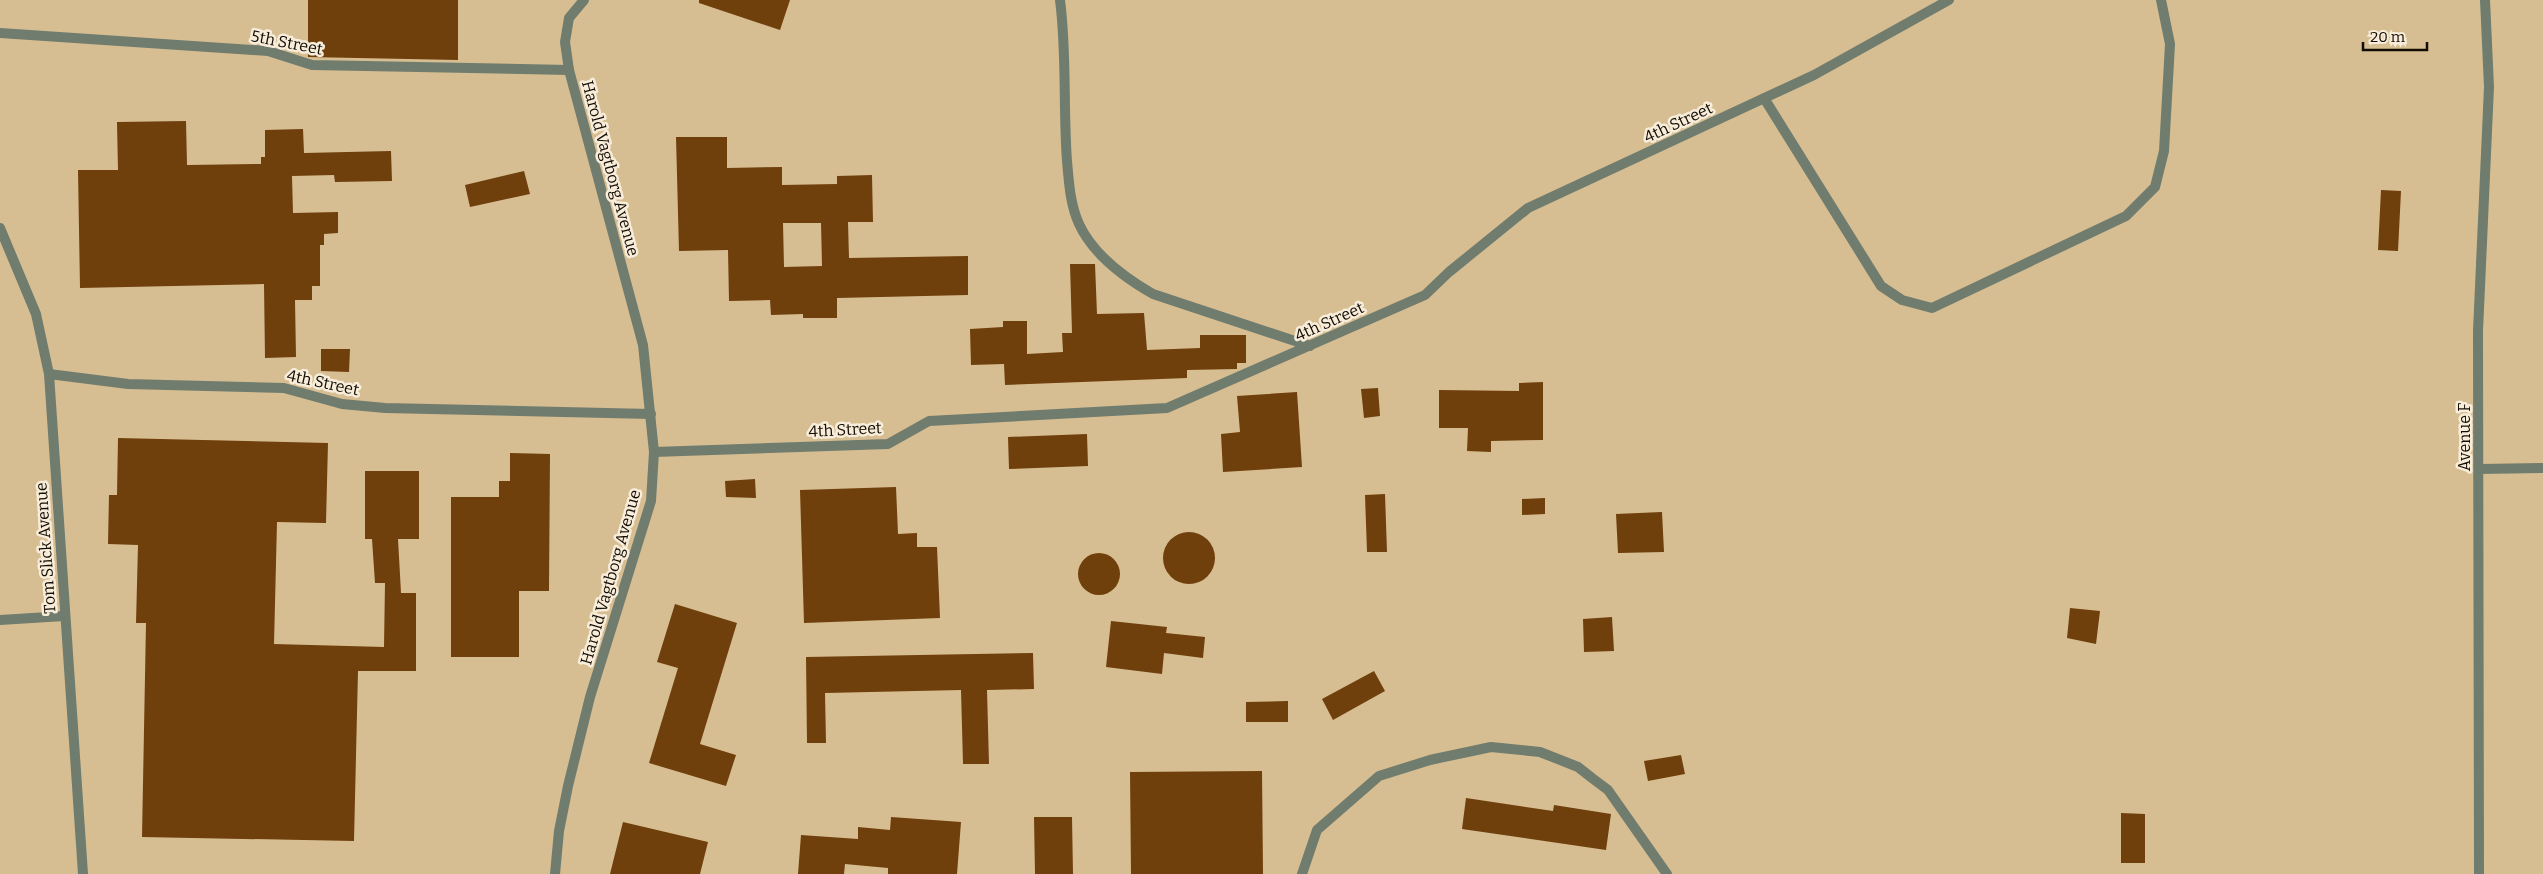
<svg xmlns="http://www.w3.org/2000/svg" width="2543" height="874" viewBox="0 0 2543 874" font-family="Bitter,serif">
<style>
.built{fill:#d7be92}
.building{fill:#6f3f0c;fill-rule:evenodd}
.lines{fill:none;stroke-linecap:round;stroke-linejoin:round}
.lane{stroke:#707c6e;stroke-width:10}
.street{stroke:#707c6e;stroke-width:10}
.labels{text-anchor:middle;stroke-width:5;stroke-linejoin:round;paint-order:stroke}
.street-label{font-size:16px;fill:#130c02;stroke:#f8edda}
</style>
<rect width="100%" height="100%" fill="#e1cba5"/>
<!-- built -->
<path class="built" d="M0 0H2543V874H0Z"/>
<!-- building -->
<path class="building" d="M308 0H458V60L308 57Z
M699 0H790L780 30 699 3Z
M186 121 187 165 261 164V157H265V130L303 129 304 153 391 151 392 181 335 182 334 175 292 176 293 213 338 212V233L324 234V245H320V286H312V300H295L296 357 265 358 264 284 80 288 78 170H118L117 122Z
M676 137H727V168L782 167V185L837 184V176L872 175 873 222H848L849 258 968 256V295L837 298V318H803V314L771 315 770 300 729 301 728 250 679 251ZM783 223H821L822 266 784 267Z
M524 171 530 194 470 207 465 185Z
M2381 190 2401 191 2398 251 2378 250Z
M1070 264H1095L1097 314 1144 313 1147 350 1200 348V335H1246V363H1237V369L1187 370V378L1005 385 1004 364 971 365 970 329 1003 327V321H1027V354L1063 352 1062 333H1072Z
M321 349H350L349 372 321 371Z
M1543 382V440L1491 441V452L1467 451 1468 428H1439V390L1519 391V383Z
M1378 388 1380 416 1364 418 1361 389Z
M1297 392 1302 467 1223 472 1221 434 1240 432 1237 396Z
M1087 434 1088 466 1009 469 1008 437Z
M118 438 328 443 326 523 277 522 274 644 384 647 385 583H375L372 539H365V471H419V539H398L401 593H416V671H358L354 841 142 837 146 623H136L138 545 108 544 109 495H117Z
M510 453 550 454 549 591H519V657H451V497H499V481H510Z
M755 479 756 498 726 497 725 481Z
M896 487 898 534 917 533V547H937L940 618 804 623 800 490Z
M1385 494 1387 552H1367L1365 495Z
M1545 498V514L1522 515V499Z
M1662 512 1664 552 1618 553 1616 514Z
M1163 558a26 26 0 1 1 52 0a26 26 0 1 1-52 0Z
M1078 574a21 21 0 1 1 42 0a21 21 0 1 1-42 0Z
M675 604 737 623 700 744 736 755 726 786 649 763 678 668 657 662Z
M2070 608 2100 611 2096 644 2067 638Z
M1612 617 1614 651 1584 652 1583 619Z
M1111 621 1167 627 1166 633 1205 637 1203 658 1164 653 1162 674 1106 667Z
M1033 653 1034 689 987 690 989 764H963L961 690 825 693 826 743H807L806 657Z
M1374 671 1385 691 1333 720 1322 699Z
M1288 701V722H1246V702Z
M1681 755 1685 774 1648 781 1644 761Z
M1262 771 1263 874H1131L1130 772Z
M1466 798 1553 811 1554 805 1611 814 1606 850 1462 829Z
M2121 813 2145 814V863H2121Z
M891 817 961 822 957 874H888V868L845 864 844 874H798L801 835 858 839V827L890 830Z
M1034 817H1072L1073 874H1035Z
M623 822 708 842 700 874H610Z"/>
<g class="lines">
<!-- lane -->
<path class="lane" d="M1060 0C1067 53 1063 107 1067 161 1069 183 1070 204 1079 224 1093 254 1125 278 1153 294L1310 346
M0 33 268 51 312 65 569 70
M1764 98 1881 286 1902 300 1932 308 2126 216 2155 187 2164 151 2170 44 2161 0
M49 374 128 384 284 388 342 404 385 408 651 414
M654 452 888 444 929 421 1167 408 1425 295 1449 272 1528 208 1814 75 1949 0
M2479 469 2543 468
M0 620 64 616
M1302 874 1317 830 1379 776 1430 760 1491 747 1540 752 1578 767 1592 778 1608 790 1667 874
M2479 874 2478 331 2489 87 2485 0"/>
<!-- street -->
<path class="street" d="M0 228 36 314 49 374 83 874
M555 874 559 831 568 786 590 697 651 501 654 452 643 345 569 70 565 42 569 18 584 0"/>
</g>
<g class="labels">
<!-- street labels -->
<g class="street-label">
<text transform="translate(287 42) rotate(11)" y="6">5th Street</text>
<text transform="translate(1678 122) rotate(-25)" y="6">4th Street</text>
<text transform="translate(611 168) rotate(75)" y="6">Harold Vagtborg Avenue</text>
<text transform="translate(1329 321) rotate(-24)" y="6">4th Street</text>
<text transform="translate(323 382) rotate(12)" y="6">4th Street</text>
<text transform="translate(845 429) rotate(-3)" y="6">4th Street</text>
<text transform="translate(2464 437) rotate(-90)" y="6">Avenue F</text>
<text transform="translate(45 548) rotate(-94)" y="6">Tom Slick Avenue</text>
<text transform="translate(610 577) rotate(-74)" y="6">Harold Vagtborg Avenue</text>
</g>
</g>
<!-- scale -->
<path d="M2363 42v8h64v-8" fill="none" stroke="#130c02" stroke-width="2.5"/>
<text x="2370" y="42" font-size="15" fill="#130c02" stroke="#f8edda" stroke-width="4" paint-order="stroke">20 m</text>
</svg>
